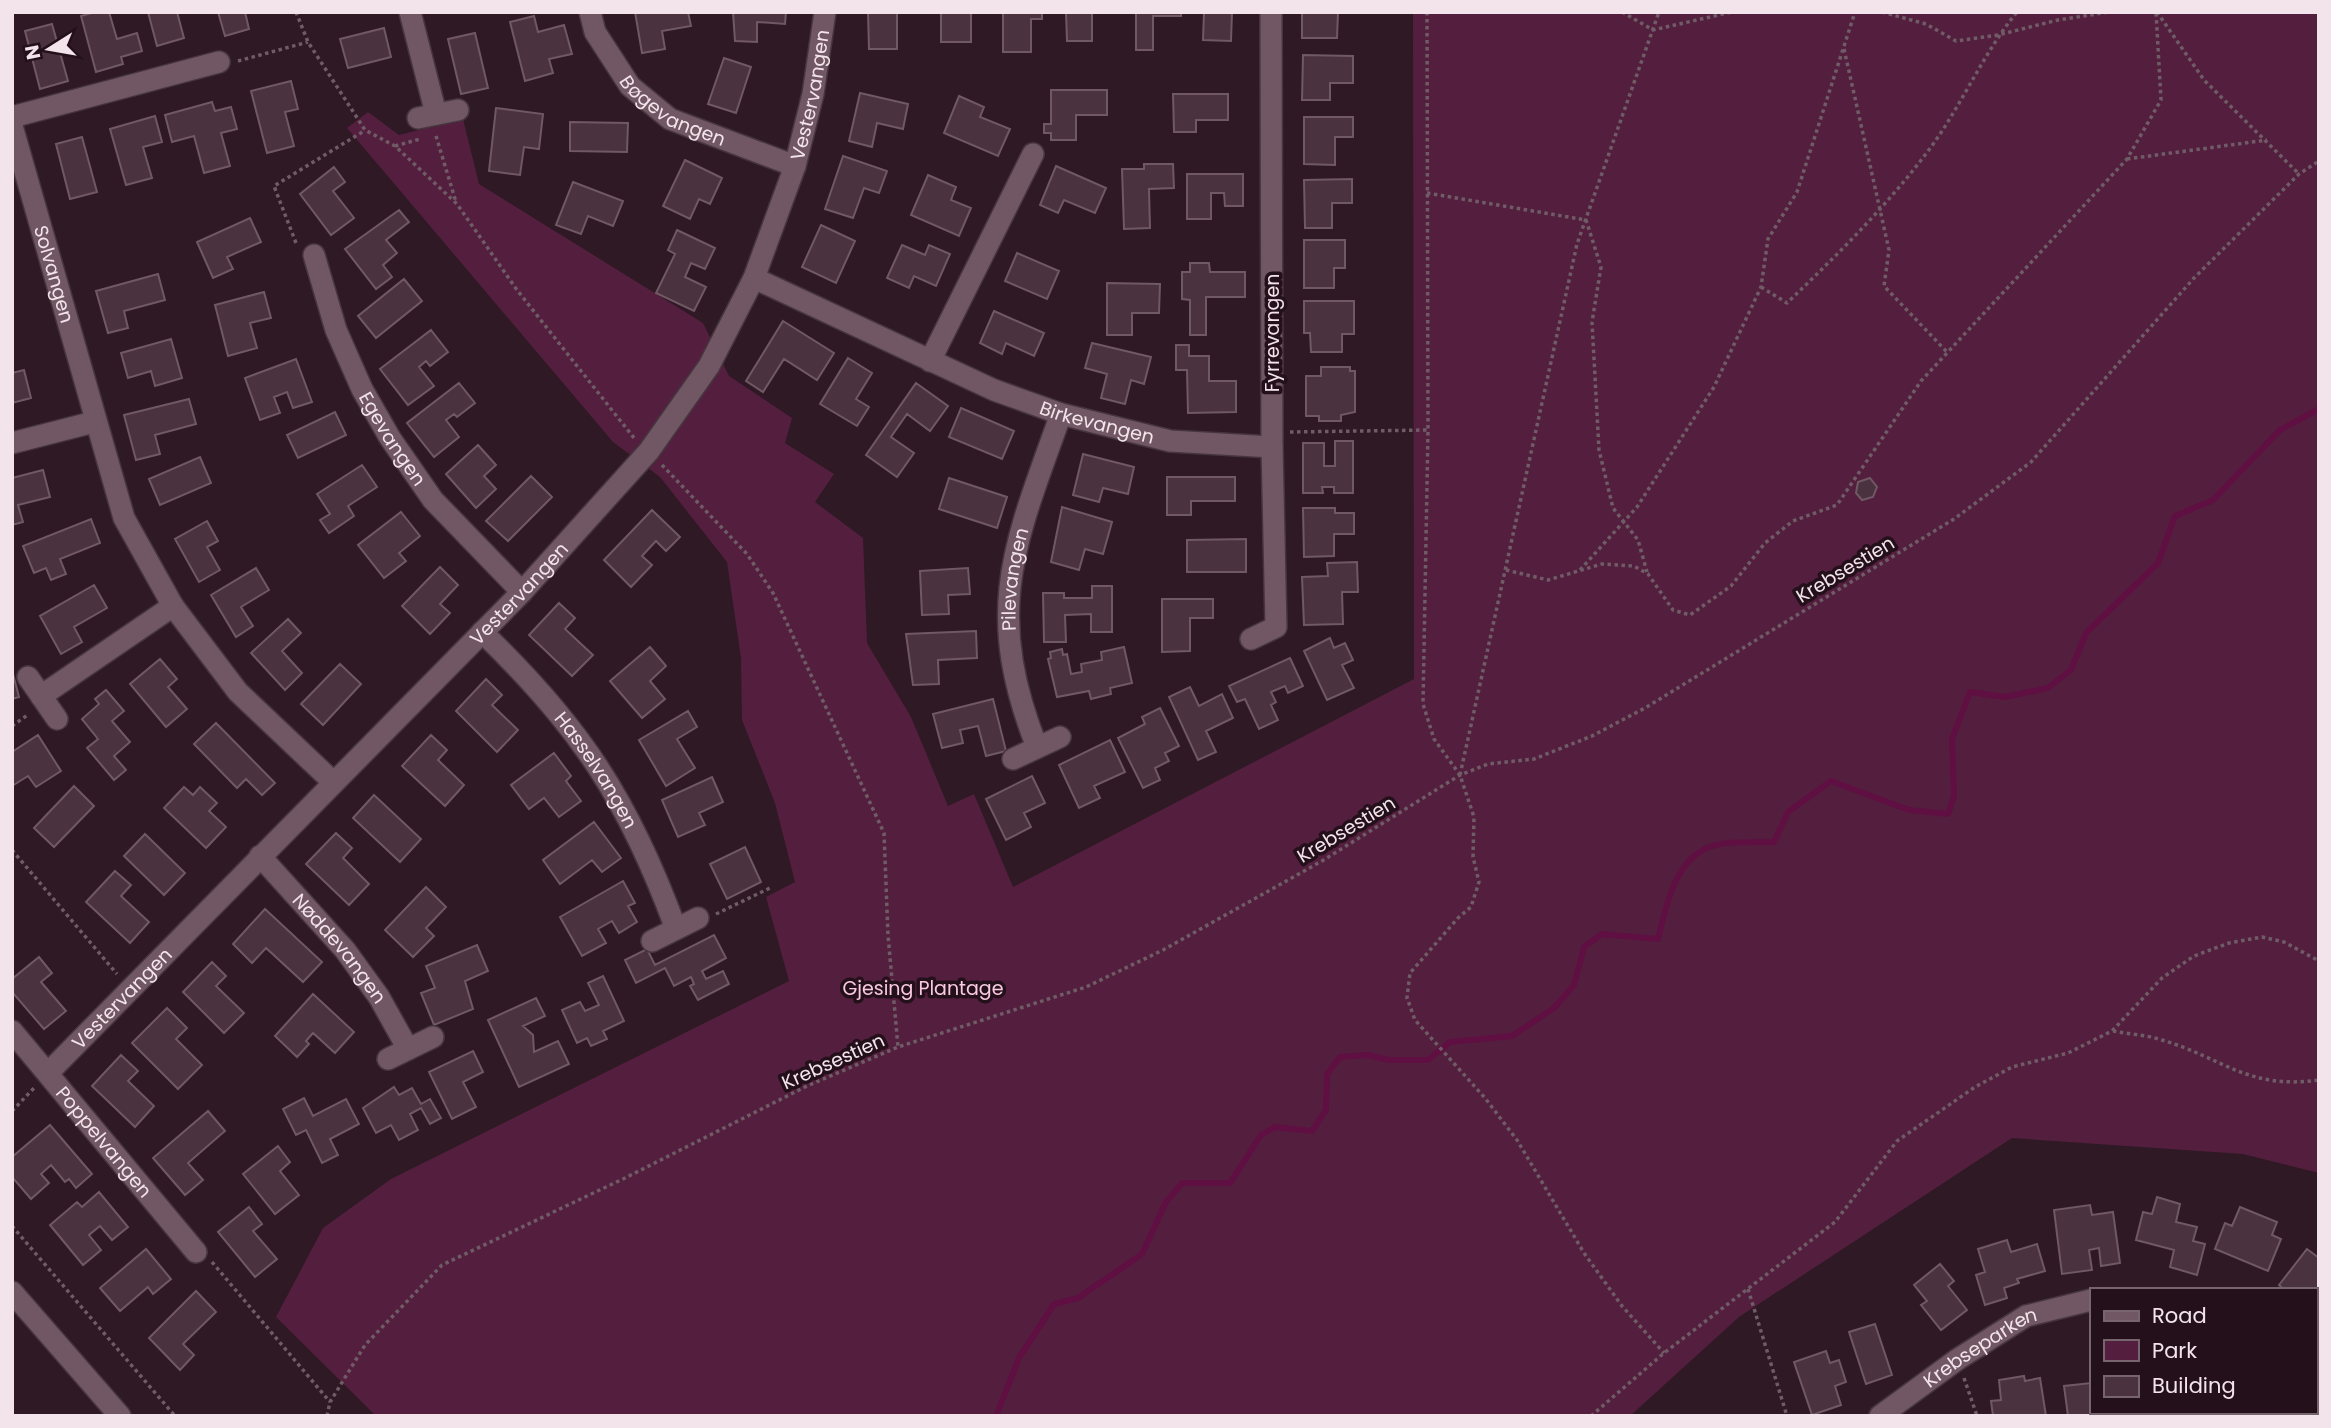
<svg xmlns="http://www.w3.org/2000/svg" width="2331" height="1428" viewBox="0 0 2331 1428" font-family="Poppins,sans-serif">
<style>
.green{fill:#541f3e}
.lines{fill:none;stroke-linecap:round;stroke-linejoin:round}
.stream{stroke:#5f0f42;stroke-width:6}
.building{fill:#4a333f;stroke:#705864;stroke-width:2}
.minor-casing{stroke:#46353f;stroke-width:24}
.path{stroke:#6f5c66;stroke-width:3.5;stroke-dasharray:3.5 3.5;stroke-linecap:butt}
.minor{stroke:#705763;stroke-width:21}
.labels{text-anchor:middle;stroke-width:7;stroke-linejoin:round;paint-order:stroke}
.street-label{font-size:19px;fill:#f3e4eb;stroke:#24101b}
.park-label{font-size:19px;fill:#f9c9e1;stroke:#24101b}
</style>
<rect width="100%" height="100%" fill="#2e1924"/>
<!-- green -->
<path class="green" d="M1413 12H2319V1173L2243 1154 2012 1138 1739 1317 1630 1416H376L276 1317 323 1228 391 1179 789 981 766 897 795 882 775 803 742 720 741 658 727 562 660 477 613 442 347 128 368 112 399 135 463 119 479 184 703 323 729 376 792 418 785 443 834 474 815 502 863 538 867 643 911 717 948 806 974 794 1013 887 1414 679Z"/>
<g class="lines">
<!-- stream -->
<path class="stream" d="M996 1416 1019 1358 1054 1304 1078 1298 1142 1254 1166 1202 1182 1183H1230L1261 1135 1275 1127 1312 1131 1326 1110 1327 1074 1340 1057 1367 1055 1389 1060H1428L1450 1042 1512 1036 1554 1008 1574 985 1584 947 1602 934 1658 939C1666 907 1674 861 1709 847 1727 840 1755 843 1774 842L1788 812 1831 781 1909 810 1948 814 1954 796 1952 739 1970 692 2005 697 2048 688 2071 670 2086 633 2158 563 2175 516 2213 500 2280 430 2319 409"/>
</g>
<!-- building -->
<path class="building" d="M95 12H109L117 39 137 33 142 51 121 57 123 64 96 72 81 16Z
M148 12H177L184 38 157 46Z
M218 12H245L249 29 225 36Z
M635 12H688L691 26 662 31 665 49 642 53Z
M733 12H786L785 24 757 22V42L735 41Z
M868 12H897V49H869Z
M941 12H973H971V42H941Z
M1003 12H1042V19H1031V52H1003Z
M1066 12H1115H1092V41H1067Z
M1136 12H1181V16H1153V50H1136Z
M1204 12H1232L1231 41 1203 40Z
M1302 12H1338L1337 38H1302Z
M534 16 538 32 564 25 572 54 549 59 553 73 525 81 510 22Z
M52 24 68 81 40 89 25 31Z
M384 28 391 57 348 68 340 39Z
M475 33 488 88 461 94 448 39Z
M1303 55 1353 56V83H1330V100H1302Z
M724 58 751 67 736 113 708 104Z
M291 81 298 109 285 112 294 146 267 153 251 91Z
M1051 90H1107V115H1076V140H1051V133H1044V124H1051Z
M860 93 908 104 903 129 877 123 872 147 849 141Z
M1173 94H1228V120H1196V132H1174Z
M959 96 984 107 980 117 1010 129 998 156 944 133Z
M212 102 215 111 231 107 237 129 221 133 230 166 204 173 194 136 172 142 165 115Z
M496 108 543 114 539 149 524 147 520 175 489 171Z
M155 116 162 142 143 147 152 178 126 185 110 129Z
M1304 117H1353V137H1335V165L1304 164Z
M570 122 628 123 627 152 570 151Z
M82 137 97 192 70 199 56 144Z
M843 156 887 171 879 193 864 188 853 218 825 209Z
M685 160 722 178 710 204 699 199 690 219 663 206Z
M1144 164H1173L1174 188 1149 189 1150 228 1124 229 1122 169H1144Z
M1056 166 1106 188 1095 213 1064 200 1058 213 1040 205Z
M334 167 345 182 333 191 354 218 331 235 300 194Z
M1187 174H1243V206H1225L1224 193H1211V219H1187Z
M928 175 956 187 951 200 971 208 959 236 911 215Z
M1352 179V203H1332V228H1305L1304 180Z
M573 182 623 201 613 226 588 216 581 234 556 225Z
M399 210 409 222 386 240 397 253 383 265 392 277 376 289 345 249Z
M250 218 261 242 227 257 233 269 213 278 197 242Z
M821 225 855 241 836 283 802 267Z
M677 230 715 248 705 269 691 263 685 277 706 287 694 311 656 293 675 254 668 250Z
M1304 240H1345V268H1334V288H1304Z
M902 245 925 255 929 245 950 254 936 286 914 276 909 288 887 278Z
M1017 253 1059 271 1047 299 1005 281Z
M1190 263H1209L1210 272H1245V297H1206V335H1190V300L1182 299V272H1190Z
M158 274 165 300 124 311 128 328 108 333 96 291Z
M404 279 422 301 376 338 358 316Z
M1107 283 1160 284 1159 313H1132V335H1107Z
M264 292 271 318 250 323 257 348 228 356 215 305Z
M1304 301H1354V334H1342V352H1311L1310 333H1304Z
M994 311 1044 333 1034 356 1006 343 1002 354 980 343Z
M783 321 834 353 817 380 784 359 763 392 746 381Z
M431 330 448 352 430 366 426 361 419 367 434 386 408 405 380 369Z
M171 339 182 378 155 386 151 371 128 378 121 353Z
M1092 343 1151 357 1144 384 1131 380 1125 404 1101 398 1107 374 1085 368Z
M1176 345H1189V356H1209V381H1236V412L1188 413 1187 370H1176Z
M848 358 872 373 856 399 869 407 857 426 820 404Z
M296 359 312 402 293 408 287 392 274 397 280 413 260 420 245 378Z
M1321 367H1350V371H1355V412L1341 415V421H1319V416H1306V376H1321Z
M24 370 31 398 12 403V373Z
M459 383 475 403 457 417 454 414 446 420 459 437 434 457 407 423Z
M916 383 948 406 930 431 907 414 891 437 914 453 897 477 866 455Z
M189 399 196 424 155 435 160 454 136 460 124 415Z
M961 408 1014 431 1002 459 949 437Z
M335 412 346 435 298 458 287 435Z
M1335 441H1353V493H1334V487H1322L1323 493H1303V443H1324V466H1335Z
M478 445 496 465 484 476 496 489 476 508 446 474Z
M1083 454 1134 467 1128 494 1103 488 1099 502 1073 495Z
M200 457 211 483 160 505 149 479Z
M362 465 377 487 348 506 354 516 329 533 320 520 330 514 317 494Z
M43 470 50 497 18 505 23 522 12 525V478Z
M531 476 552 497 508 541 486 521Z
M1167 477H1235V501H1191V515H1167Z
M949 478 1007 497 997 528 939 509Z
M1870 478 1877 487 1873 497 1862 500 1856 493 1858 482Z
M1062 507 1112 522 1103 554 1085 549 1079 570 1051 562Z
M1303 508H1335V513H1354V534H1334V556L1304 557Z
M652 510 680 537 666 551 656 541 642 556 652 565 631 587 604 560Z
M401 512 420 536 399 553 406 561 384 578 358 545Z
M91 519 100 543 60 559 66 574 51 580 46 568 34 573 23 546Z
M207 521 218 541 207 547 220 570 199 582 175 539Z
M1246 539V572H1187V540Z
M1357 562 1358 592H1342L1343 624 1304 625 1302 577 1328 576 1327 563Z
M440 567 458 585 440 604 450 613 430 634 402 606Z
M256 568 269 590 241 607 253 626 236 637 211 595Z
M968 568 970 594 948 595 949 614 922 615 920 571Z
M94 585 107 608 74 627 82 642 61 654 40 616Z
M1092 586H1112V632H1091V614L1065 615 1066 642H1044L1043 593H1064V598H1092Z
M1162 599H1213V618H1190V651L1162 652Z
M559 603 575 618 565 629 593 655 572 676 529 635Z
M288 619 301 633 282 651 302 673 285 690 251 653Z
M976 631 977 658 938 660 939 684 913 685 906 634Z
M1330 638 1334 648 1345 643 1353 660 1342 665 1354 688 1327 700 1304 651Z
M650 647 666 666 650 681 665 699 642 718 610 681Z
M1124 647 1132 683 1110 688 1111 694 1091 699 1089 691 1057 697 1048 659 1051 658 1050 652 1062 649 1063 655 1067 654 1071 674 1082 672 1081 664 1102 660 1101 652Z
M1290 658 1303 686 1288 693 1285 686 1271 692 1276 702 1271 705 1278 720 1259 729 1245 699 1237 702 1229 686Z
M160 659 177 679 168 687 187 709 166 727 130 684Z
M340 664 361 684 323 725 301 704Z
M12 670 19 697 12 699Z
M486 679 502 695 492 705 518 730 497 752 456 711Z
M1190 687 1199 706 1222 694 1233 718 1206 731 1216 752 1198 760 1169 697Z
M106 690 124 711 112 721 130 742 114 756 126 770 114 780 87 748 98 739 82 719 99 704 95 699Z
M993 699 1006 751 986 756 978 726 960 730 963 743 942 748 933 714Z
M1160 708 1179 746 1165 753 1169 761 1155 768 1160 780 1143 788 1118 738 1145 724 1142 717Z
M688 711 697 727 677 739 695 768 666 786 639 740Z
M216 723 275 783 262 795 246 779 237 788 194 744Z
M38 735 61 771 36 787 28 776 12 786V752Z
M431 735 447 750 438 760 464 785 445 806 402 766Z
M1110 740 1125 772 1094 786 1100 798 1079 808 1059 765Z
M554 753 571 776 566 781 581 801 559 817 544 798 529 809 511 785Z
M1032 776 1045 803 1024 813 1031 827 1006 840 986 799Z
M712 777 723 802 699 813 705 825 678 837 662 800Z
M74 786 94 806 54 847 34 828Z
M184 787 193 795 200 787 217 803 209 811 226 827 206 848 164 808Z
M374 795 421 839 400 862 353 818Z
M594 822 621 858 602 872 592 860 560 884 543 860Z
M336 833 352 848 343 858 369 884 349 905 306 864Z
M145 834 185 873 164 895 124 856Z
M745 847 761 882 727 899 710 864Z
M115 871 131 885 121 896 149 922 130 943 86 902Z
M623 881 635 903 628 906 637 922 619 933 612 921 598 929 606 943 582 956 560 917Z
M426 887 446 907 426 928 434 936 413 957 385 930Z
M265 909 322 962 303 982 266 948 252 963 233 944Z
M714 935 726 958 702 971 706 979 723 971 729 984 698 1000 690 986 694 984 691 977 674 986 665 968 636 983 625 960 647 949 655 965Z
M477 945 488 971 465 981 473 1009 434 1025 421 993 435 988 426 966Z
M39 957 52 973 41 982 66 1011 44 1029 12 992V979Z
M212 962 226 976 216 986 244 1013 224 1033 183 992Z
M603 976 624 1021 603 1031 607 1039 591 1046 587 1038 577 1043 562 1010 580 1002 585 1011 599 1005 588 983Z
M313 994 354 1032 335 1053 313 1033 306 1041 309 1044 297 1057 275 1036Z
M536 998 545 1016 523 1026 533 1035 534 1052 558 1041 569 1064 519 1087 488 1020Z
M167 1008 187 1028 176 1039 202 1065 178 1089 132 1043Z
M473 1051 483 1072 463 1082 476 1107 452 1119 429 1072Z
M121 1055 138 1071 128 1081 154 1106 135 1127 92 1086Z
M394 1087 399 1095 412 1088 421 1104 430 1099 441 1118 430 1124 421 1108 410 1114 418 1130 399 1140 391 1125 376 1133 363 1108Z
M304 1098 313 1116 346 1099 359 1124 330 1139 338 1155 322 1163 306 1130 296 1135 283 1109Z
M208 1111 225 1131 188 1163 203 1180 185 1195 153 1158Z
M50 1125 92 1174 76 1188 69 1179 65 1182 51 1165 41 1174 49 1183 31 1199 12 1177V1157Z
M278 1146 290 1162 280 1171 299 1195 275 1214 243 1174Z
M99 1192 128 1227 112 1240 100 1226 89 1235 101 1250 83 1265 50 1225 77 1202 82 1207Z
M2157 1197 2180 1204 2176 1222 2197 1227 2193 1241 2205 1244 2197 1275 2170 1267 2174 1250 2136 1240 2143 1212 2152 1214Z
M2090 1205 2092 1215 2113 1212 2120 1263 2101 1266 2099 1248 2089 1250 2092 1270 2062 1274 2054 1210Z
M249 1207 262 1224 253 1231 277 1259 255 1277 218 1232Z
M2240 1207 2277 1222 2272 1235 2281 1239 2268 1271 2215 1249 2225 1223 2232 1226Z
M2007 1240 2011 1252 2037 1244 2045 1271 2017 1279 2019 1283 2004 1288 2007 1298 1985 1305 1976 1275 1985 1272 1978 1249Z
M146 1249 171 1279 153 1294 148 1287 120 1311 100 1288Z
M2307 1249 2319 1258V1309L2315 1307V1290H2285L2279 1285Z
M1940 1264 1954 1281 1948 1286 1967 1310 1941 1330 1921 1305 1927 1301 1914 1285Z
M196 1291 216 1312 183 1344 194 1355 180 1370 149 1338Z
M1875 1324 1892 1375 1866 1384 1849 1332Z
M1826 1351 1830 1363 1839 1360 1846 1382 1835 1386 1841 1405 1812 1415 1794 1362Z
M2024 1376 2025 1381 2040 1378 2046 1416H1993L1991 1401 2001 1400 1999 1380Z
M2091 1383V1412H2099L2100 1416H2068L2064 1386Z
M2137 1412H2173V1416H2138Z
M2206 1412H2278L2279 1416H2206Z"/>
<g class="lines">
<!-- minor casing -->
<g class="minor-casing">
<g id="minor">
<path d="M410 12 436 114"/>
<path id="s1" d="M590 12 595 32 630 86 670 119 795 166"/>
<path d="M12 117 219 62"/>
<path d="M418 118 458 110"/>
<path id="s2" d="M12 126 124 518 173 606 238 692 332 781"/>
<path id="s3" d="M314 255 336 330 362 389 390 438 433 500 522 592"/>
<path id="s4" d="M754 278 994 390 1061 414 1170 441 1272 447"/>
<path d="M930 361 1033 154"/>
<path d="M12 443 94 422"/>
<path id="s5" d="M482 632C581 727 629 801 676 929"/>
<path d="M1251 639 1276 627 1272 447 1271 12"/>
<path d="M28 677 57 719"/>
<path d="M41 696 173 606"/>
<path id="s6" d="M1037 747C983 610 1014 545 1061 414"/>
<path d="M1013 759 1060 737"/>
<path id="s7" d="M260 856 345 950 379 997 408 1049"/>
<path d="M652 941 698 918"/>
<path id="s8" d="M12 1031 196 1252"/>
<path d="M388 1059 433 1037"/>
<path id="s9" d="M48 1073 522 592 649 451 709 366 754 278 795 166 813 94 825 12"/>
<path d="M12 1292 120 1416"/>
<path d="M2315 1385 2319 1390"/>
<path id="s10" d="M1880 1416 1958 1359 2026 1316 2091 1300"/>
</g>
</g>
<!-- path -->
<path class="path" d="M296 12 308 42 365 130 395 146 457 204 517 290 634 438
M1427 12 1428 430 1423 704 1434 739 1460 775 1474 817 1473 857 1479 882 1471 907 1458 918 1410 973 1407 998 1415 1020 1485 1098 1517 1140 1584 1253 1622 1306 1664 1353
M1622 12 1653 30 1732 12
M1882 12 1926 24 1956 41 1998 35 2058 20 2109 12
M2157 12 2204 80 2299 174
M1844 49 1889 250 1884 286 1947 352
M238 61 308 42
M436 136 456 202
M395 146 420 139
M2127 159 2267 140
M1427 193 1586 220 1601 267 1592 322 1599 450 1613 508 1638 540 1647 572
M296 243 274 186 364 131
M1761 287 1787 303C1835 257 1884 209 1925 155 1960 110 1981 56 2017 12
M1290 432 1428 430
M662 465 747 554 773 593 884 833 888 935 898 1047
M1506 570 1548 580 1602 564 1634 566 1648 574 1673 610 1690 615 1731 586 1765 543 1793 521 1837 505 1921 381 2127 159 2161 100 2156 12
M1580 570 1637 507 1714 387 1761 287 1768 239 1797 192 1855 12
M12 726 29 714
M1460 775 1577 244 1659 12
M12 850 117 974
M716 914 770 888
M2113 1031C2129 1034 2147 1035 2162 1040 2223 1058 2248 1090 2319 1080
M12 1111 35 1087
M12 1226 175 1416
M212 1262 330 1402
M1748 1289 1787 1416
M1964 1378 1977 1416
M327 1416 330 1402 365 1345 442 1265 625 1178 807 1086 898 1047 1086 987 1163 950 1322 861 1460 775 1488 764 1534 759 1592 736 1645 708 1954 519 2031 462 2194 278 2299 174 2319 161
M1591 1416 1664 1353 1835 1222 1897 1141 1975 1087 2012 1067 2068 1053 2112 1031 2162 978 2194 956 2229 943 2262 937 2284 942 2319 961"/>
<!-- minor -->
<use href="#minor" class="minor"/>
</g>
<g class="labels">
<!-- street labels -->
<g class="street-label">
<text dy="7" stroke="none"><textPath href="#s9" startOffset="1260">Vestervangen</textPath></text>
<text dy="7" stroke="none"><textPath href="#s1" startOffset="135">Bøgevangen</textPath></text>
<text dy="7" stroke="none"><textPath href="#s2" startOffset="154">Solvangen</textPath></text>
<text transform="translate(1272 333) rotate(-90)" y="7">Fyrrevangen</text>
<text dy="7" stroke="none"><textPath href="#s4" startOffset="373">Birkevangen</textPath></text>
<text dy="7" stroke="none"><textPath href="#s3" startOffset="201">Egevangen</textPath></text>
<text transform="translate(1845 569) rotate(-31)" y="7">Krebsestien</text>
<text dy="7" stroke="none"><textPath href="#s6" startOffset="172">Pilevangen</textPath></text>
<text dy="7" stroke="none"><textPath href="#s9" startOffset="672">Vestervangen</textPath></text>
<text dy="7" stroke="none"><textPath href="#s5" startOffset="180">Hasselvangen</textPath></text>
<text transform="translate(1346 829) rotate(-31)" y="7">Krebsestien</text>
<text dy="7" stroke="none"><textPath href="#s7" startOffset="122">Nøddevangen</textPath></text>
<text dy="7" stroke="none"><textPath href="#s9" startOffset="105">Vestervangen</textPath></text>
<text transform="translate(833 1061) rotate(-24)" y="7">Krebsestien</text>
<text dy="7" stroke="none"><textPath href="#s8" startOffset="144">Poppelvangen</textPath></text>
<text dy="7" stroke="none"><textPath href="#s10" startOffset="122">Krebseparken</textPath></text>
</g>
<!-- park labels -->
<g class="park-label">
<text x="923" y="995">Gjesing Plantage</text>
</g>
</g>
<!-- border -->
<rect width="2331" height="1428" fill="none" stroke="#f3e4eb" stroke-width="28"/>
<!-- legend -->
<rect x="2090" y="1288" width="228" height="126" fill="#24101b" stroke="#77656e" stroke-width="2"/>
<rect x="2104" y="1311" width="35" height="10" fill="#705763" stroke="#77656e" stroke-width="2"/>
<text x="2152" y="1323" font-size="21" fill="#f3e4eb">Road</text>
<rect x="2104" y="1340" width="35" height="21" fill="#541f3e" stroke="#77656e" stroke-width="2"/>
<text x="2152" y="1358" font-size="21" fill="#f3e4eb">Park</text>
<rect x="2104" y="1376" width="35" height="21" fill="#4a333f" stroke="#77656e" stroke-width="2"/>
<text x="2152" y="1393" font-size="21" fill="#f3e4eb">Building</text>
<!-- north arrow -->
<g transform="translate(49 49) rotate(259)" stroke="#24101b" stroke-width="5" paint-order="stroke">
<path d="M0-5L12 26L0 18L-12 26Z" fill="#f3e4eb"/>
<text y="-10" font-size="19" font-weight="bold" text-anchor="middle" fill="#f3e4eb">N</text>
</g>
</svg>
